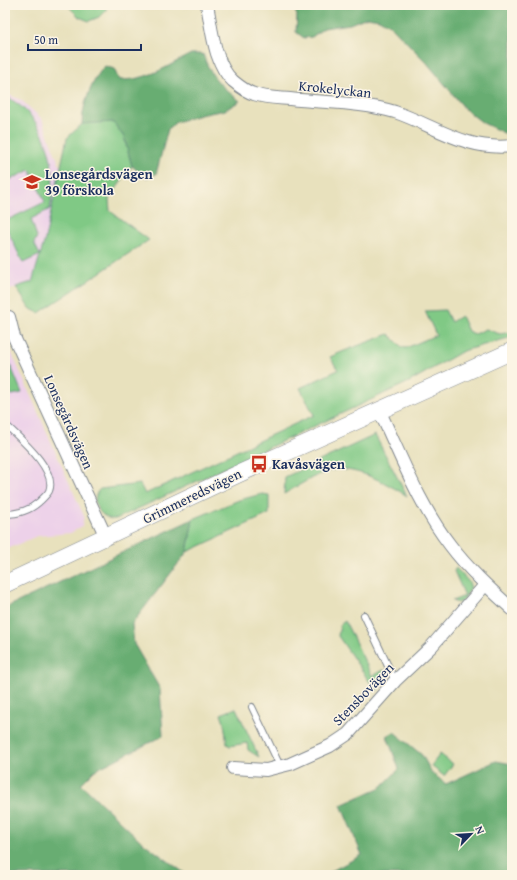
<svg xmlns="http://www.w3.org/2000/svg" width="517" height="880" viewBox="0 0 517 880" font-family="'Gentium Book Plus',serif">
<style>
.built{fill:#edd1e9}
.green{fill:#80c985;stroke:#4e7c72}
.forest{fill:#68ad72;stroke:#426e68}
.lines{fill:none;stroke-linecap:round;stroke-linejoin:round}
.lane-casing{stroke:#82888e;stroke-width:8}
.street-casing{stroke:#82888e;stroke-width:14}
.secondary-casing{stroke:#82888e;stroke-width:18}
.lane{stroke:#fff;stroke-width:6}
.street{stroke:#fff;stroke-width:12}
.secondary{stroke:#fff;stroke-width:17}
.labels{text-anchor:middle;stroke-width:3;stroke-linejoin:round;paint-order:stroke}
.street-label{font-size:14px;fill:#1b2f5e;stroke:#fcf5e5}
.poi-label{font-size:14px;font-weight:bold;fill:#1b2f5e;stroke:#fcf5e5;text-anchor:start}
</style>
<rect width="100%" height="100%" fill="#fcf5e5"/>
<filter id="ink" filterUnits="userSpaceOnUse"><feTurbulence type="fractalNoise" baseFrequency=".025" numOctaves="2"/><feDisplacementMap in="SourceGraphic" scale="8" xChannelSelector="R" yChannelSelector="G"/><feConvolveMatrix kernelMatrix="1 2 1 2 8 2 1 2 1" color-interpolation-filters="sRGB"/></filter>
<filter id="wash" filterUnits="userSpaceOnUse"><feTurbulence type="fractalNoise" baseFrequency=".012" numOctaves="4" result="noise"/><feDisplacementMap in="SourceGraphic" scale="16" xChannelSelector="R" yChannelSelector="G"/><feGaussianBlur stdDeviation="0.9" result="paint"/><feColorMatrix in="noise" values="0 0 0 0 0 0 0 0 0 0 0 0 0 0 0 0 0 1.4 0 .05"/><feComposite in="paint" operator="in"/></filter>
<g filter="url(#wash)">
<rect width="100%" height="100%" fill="#e8e1bd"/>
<!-- built -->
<path class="built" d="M5 93 21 100 42 119 61 169 45 239 32 282 5 292Z
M5 338 84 516 82 526 71 533 37 536 5 550Z"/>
<!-- green -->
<path class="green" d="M67 5H106V10L99 17 89 21 79 17Z
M5 96C47 117 59 166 50 209L31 219 37 237 34 243 40 255 23 263 5 225V221L45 202 30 170 5 182Z
M102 121 113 122 124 137 132 166 109 199 110 211 149 240 39 313 29 308 16 287 32 282 45 239 67 138 82 124Z
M445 310 451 322 461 316 468 331 475 334 486 329 500 334 512 332V337L463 351 409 382 116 519C101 521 88 500 100 489L140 484 145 494 314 415 300 388 338 370 330 357C350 348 369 342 389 334L402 347 406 348 436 335 425 311Z
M5 352 22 393 12 395 5 389Z
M375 435 407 496C387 483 352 464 328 471 313 476 298 486 284 494L285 477Z
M262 494 269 495V514L187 552 193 519 239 500Z
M456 568 469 582 471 588 463 601 458 603 452 601 465 596 454 571Z
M345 621 372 676 384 670 388 676 376 691 338 636 340 625Z
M236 708 259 757 248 750 247 743 230 746 227 744 224 723 221 714Z
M440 754 453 764 444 776 431 766Z"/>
<!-- forest -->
<path class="forest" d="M291 5H512V134L504 133 483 123 466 110 427 63 391 26 379 19 367 17 350 24 324 28 312 37 304 38 296 32 297 15Z
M191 54H203C211 78 221 86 240 101L225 110 200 115 176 122 168 129 156 174 146 178 132 166 124 137 113 122 82 124C82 106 92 79 105 66L114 69 119 80C149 80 165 67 191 54Z
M193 519 187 552 132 624 134 644 160 689 163 736 95 770 81 784 141 841 187 875H5V608Z
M394 732 422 755 432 773 446 784 496 761 512 764V875H324L362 855 341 805 381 787 399 769 387 736Z"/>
</g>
<g filter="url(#ink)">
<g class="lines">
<!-- lane casing -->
<g class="lane-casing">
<path id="lane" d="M5 424C18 437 58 470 49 491 47 495 42 499 39 502 29 511 18 514 5 514
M364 615 395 681
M252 707 280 766"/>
</g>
<!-- street casing -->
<g class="street-casing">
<path id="street" d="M207 5C212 29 214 64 233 81 239 86 247 92 254 94 265 98 278 98 290 99 324 103 362 102 395 112 436 126 465 151 512 146
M9 317 14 337 106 537
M379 410C401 456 419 505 450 545 468 569 490 589 512 609
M233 768 266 770 290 764 330 746 348 734 395 681 431 647 485 585"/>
</g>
<!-- secondary casing -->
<g class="secondary-casing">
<path id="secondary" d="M5 584 236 475 512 351"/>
</g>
<!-- lane -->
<use href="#lane" class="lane"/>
<!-- street -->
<use href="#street" class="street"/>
<!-- secondary -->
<use href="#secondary" class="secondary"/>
</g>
</g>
<!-- icons -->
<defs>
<g id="school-bare" transform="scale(1.38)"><path d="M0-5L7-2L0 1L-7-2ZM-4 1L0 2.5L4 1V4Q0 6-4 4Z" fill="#c8321e" stroke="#fcf5e5" stroke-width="2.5" paint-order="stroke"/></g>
<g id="bus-bare" transform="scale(1.38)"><path d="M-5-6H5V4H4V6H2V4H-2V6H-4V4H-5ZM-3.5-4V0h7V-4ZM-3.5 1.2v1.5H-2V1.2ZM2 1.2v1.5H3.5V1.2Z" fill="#c8321e" stroke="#fcf5e5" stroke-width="2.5" paint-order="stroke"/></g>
</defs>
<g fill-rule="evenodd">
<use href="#school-bare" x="32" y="182"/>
<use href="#bus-bare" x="259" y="464"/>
</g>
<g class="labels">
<!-- street labels -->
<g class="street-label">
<text transform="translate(335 89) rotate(6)" y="5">Krokelyckan</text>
<text transform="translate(69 422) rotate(66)" y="5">Lonsegårdsvägen</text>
<text transform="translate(192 496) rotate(-26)" y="5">Grimmeredsvägen</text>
<text transform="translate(363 694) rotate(-46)" y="5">Stensbovägen</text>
</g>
<!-- poi labels -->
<g class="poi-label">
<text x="45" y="179">Lonsegårdsvägen<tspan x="45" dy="16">39 förskola</tspan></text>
<text x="272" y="469">Kavåsvägen</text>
</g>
</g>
<!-- margin -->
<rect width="517" height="880" fill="none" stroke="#fcf5e5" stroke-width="20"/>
<!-- north arrow -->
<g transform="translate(471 834) rotate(65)" stroke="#fcf5e5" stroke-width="3" paint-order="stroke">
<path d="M0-3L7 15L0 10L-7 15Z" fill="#1b2f5e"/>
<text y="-6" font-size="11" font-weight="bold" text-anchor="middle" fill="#1b2f5e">N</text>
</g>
<!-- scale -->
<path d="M28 44v6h113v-6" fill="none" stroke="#1b2f5e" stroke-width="2"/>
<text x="34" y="44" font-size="12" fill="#1b2f5e" stroke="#fcf5e5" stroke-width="3" paint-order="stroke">50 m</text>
</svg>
